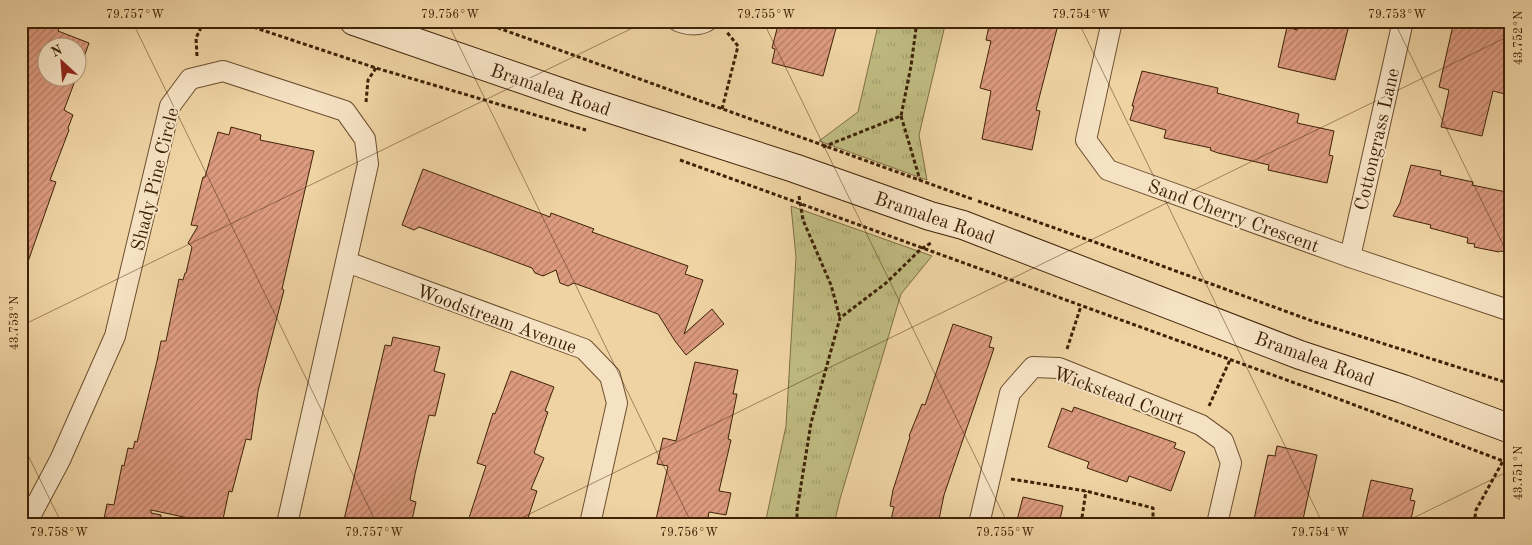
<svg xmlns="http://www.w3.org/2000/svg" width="1532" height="545" viewBox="0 0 1532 545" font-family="'Old Standard TT',serif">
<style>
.grass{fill:url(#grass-tufts);stroke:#7f6e44}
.building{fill:url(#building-hatch);stroke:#3f2207}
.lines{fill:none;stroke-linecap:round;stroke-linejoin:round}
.minor-casing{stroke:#6b4e2e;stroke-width:22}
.secondary-casing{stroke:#3f2207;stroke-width:30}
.path{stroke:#3f2207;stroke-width:3;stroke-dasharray:4 2.5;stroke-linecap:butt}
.minor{stroke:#f5e2c3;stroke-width:20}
.secondary{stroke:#f5e2c3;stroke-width:28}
.ticks{fill:none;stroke:#3f2207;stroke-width:1;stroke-opacity:0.45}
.labels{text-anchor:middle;stroke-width:4;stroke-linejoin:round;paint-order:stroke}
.street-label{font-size:19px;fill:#3f2207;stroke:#f5e2c3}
.neatline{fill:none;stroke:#3f2207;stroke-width:2}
.ticks-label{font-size:12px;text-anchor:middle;fill:#3f2207}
</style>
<defs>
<pattern id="grass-tufts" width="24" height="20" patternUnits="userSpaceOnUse" patternTransform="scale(1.25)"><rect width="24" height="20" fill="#bfbb81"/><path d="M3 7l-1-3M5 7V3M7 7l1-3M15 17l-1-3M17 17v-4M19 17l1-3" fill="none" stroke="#a5a06e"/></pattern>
<pattern id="building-hatch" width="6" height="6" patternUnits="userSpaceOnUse" patternTransform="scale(1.25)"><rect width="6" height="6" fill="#dc9a7f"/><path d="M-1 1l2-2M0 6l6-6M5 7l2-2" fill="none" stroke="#b47d66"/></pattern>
</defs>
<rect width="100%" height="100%" fill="#efd3a3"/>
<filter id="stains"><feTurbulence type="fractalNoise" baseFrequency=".004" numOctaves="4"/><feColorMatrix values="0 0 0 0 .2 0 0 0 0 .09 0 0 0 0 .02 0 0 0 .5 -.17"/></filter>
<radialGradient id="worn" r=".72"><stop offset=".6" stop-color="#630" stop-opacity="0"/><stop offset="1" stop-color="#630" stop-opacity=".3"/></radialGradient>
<!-- grass -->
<path class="grass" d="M879 21H946L919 135 927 180 819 141 858 112Z
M791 206 932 256 901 294 840 499 834 524H765L786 426 796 257Z"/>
<!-- building -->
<path class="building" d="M28 21H46L60 26 58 31 89 43 78 74V48H48V78H76L64 110 73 115 68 128 69 130 50 180 56 182 24 273H21V39Z
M779 21H838L823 76 772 63 775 49 772 48Z
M990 21H1059L1036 110 1040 111 1032 150 982 139 991 91 980 88 991 41 986 40Z
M1299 21H1350L1335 80 1278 67 1287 27 1297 30Z
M1454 21H1511V68L1505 94 1493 91 1482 136 1441 127 1449 90 1439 87Z
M1142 71 1218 88 1217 93 1299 114 1297 123 1334 131 1329 155 1333 156 1327 183 1268 170 1269 165 1218 153 1210 150 1211 148 1164 138 1166 130 1130 120 1134 106H1132Z
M231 127 261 135 260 140 314 151 282 289 284 290 258 391 251 440 246 439 232 492 229 491 222 524H191L193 519 151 510V513L161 515V524H103L107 504 114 505 122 465 124 466 128 448 133 449 135 441 137 442 157 361 161 341H166L179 279 183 280 185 273H186L192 247 188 243 198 226 191 225 203 177H205L218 132 229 135Z
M1411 165 1441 171 1440 175 1473 182 1472 185 1511 193V235L1507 252 1500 251 1499 252 1474 247 1475 244 1467 243 1468 238 1430 228 1431 225 1393 216 1400 203Z
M423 169 550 217 551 213 594 229 592 232 688 266 685 274 703 280 684 334 712 309 724 324 686 355 675 341 658 314 574 283 568 286 560 283 556 270 543 276 535 273 532 268 489 252 419 227 414 230 402 225Z
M953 324 992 337 989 347 994 348 988 366 944 495 938 524H890L894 507 890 506 893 490 910 437 909 436 922 404 925 405Z
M393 337 440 347 434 371 445 374 435 416 429 415 415 474 410 500 416 502 411 524H343L385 345 391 346Z
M695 362 738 370 733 394H737L728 439 731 440 719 491 731 493 726 515 709 512 707 524H655L668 466 657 464 663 438 676 441Z
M511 371 554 387 545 411 548 412 534 453 544 458 531 489 537 491 526 524H467L486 466 477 463 493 413 495 414Z
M1074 407 1176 443 1174 448 1185 452 1171 491 1129 476 1127 482 1087 468 1089 462 1048 447 1062 408 1072 412Z
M1277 446 1317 455 1302 524H1253L1268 455 1275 456Z
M1371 480 1413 489 1410 500 1415 501 1410 524H1361Z
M1023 497 1063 506 1059 524H1016Z"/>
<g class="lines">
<!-- minor casing -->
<g class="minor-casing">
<path id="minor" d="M678 21C687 25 699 26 707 21
M1112 21 1086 140 1108 170 1350 257 1511 311
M1350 257 1403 21
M347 262 584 349 610 376 617 403 590 524
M26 524 60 460 115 336 170 106 190 79 223 71 345 111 365 139 368 164 287 524
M979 524 1010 393 1033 367 1059 368 1201 425 1223 441 1231 463 1217 524"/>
</g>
<!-- secondary casing -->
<g class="secondary-casing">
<path id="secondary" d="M354 21 580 99 794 168 930 216 963 225 1300 355 1403 389 1511 429"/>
</g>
<!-- path -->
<path class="path" d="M235 21 376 68 586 130
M479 21 972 199
M197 56 196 38 204 21
M366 102 368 80 376 68
M722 109 738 46 726 31
M901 116 920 180
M823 147 901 116 911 66 917 21
M680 160 1328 395 1511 464
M799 196 803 220 831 285 840 318
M978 201 1154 263 1315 322 1511 384
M1067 349 1081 306
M1209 406 1230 360
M1011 479 1086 491 1153 508V524
M797 524V510L811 423 840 318 886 283 921 249 931 243
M1081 524 1086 491
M1474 524 1476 510 1503 461"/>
<!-- minor -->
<use href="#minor" class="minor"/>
<!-- secondary -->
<use href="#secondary" class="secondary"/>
</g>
<!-- ticks -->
<path class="ticks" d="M132 21 377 524M447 21 692 524M763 21 1008 524M1078 21 1323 524M1394 21 1511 261M21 326 647 21M21 441 62 524M509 524 1511 35M1401 524 1511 470"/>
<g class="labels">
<!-- street labels -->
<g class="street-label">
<text transform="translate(551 89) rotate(19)" y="7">Bramalea Road</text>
<text transform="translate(1376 139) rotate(-77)" y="7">Cottongrass Lane</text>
<text transform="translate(154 179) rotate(-76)" y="7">Shady Pine Circle</text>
<text transform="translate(1234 215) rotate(20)" y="7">Sand Cherry Crescent</text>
<text transform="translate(935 217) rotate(19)" y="7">Bramalea Road</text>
<text transform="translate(497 318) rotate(20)" y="7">Woodstream Avenue</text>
<text transform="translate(1315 358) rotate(20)" y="7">Bramalea Road</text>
<text transform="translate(1119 395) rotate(20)" y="7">Wickstead Court</text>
</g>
</g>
<!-- margin -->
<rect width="1532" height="545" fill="none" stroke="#efd3a3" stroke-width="55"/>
<!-- north arrow -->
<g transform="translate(62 62) rotate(334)"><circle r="24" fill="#f5e2c3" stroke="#ac9578"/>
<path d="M0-4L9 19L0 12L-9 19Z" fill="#8f2418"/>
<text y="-8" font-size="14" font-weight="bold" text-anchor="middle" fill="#3f2207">N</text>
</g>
<rect x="28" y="28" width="1476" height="490" class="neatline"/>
<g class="ticks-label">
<text x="135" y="18">79.757°W</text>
<text x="450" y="18">79.756°W</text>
<text x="766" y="18">79.755°W</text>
<text x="1081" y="18">79.754°W</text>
<text x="1397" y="18">79.753°W</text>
<text transform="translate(1518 38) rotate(-90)" y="4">43.752°N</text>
<text transform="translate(14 323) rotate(-90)" y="4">43.753°N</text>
<text transform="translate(1518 473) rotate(-90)" y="4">43.751°N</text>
<text x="59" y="536">79.758°W</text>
<text x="374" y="536">79.757°W</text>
<text x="689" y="536">79.756°W</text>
<text x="1005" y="536">79.755°W</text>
<text x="1320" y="536">79.754°W</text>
</g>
<rect width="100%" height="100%" filter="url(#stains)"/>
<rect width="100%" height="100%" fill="url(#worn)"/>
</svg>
